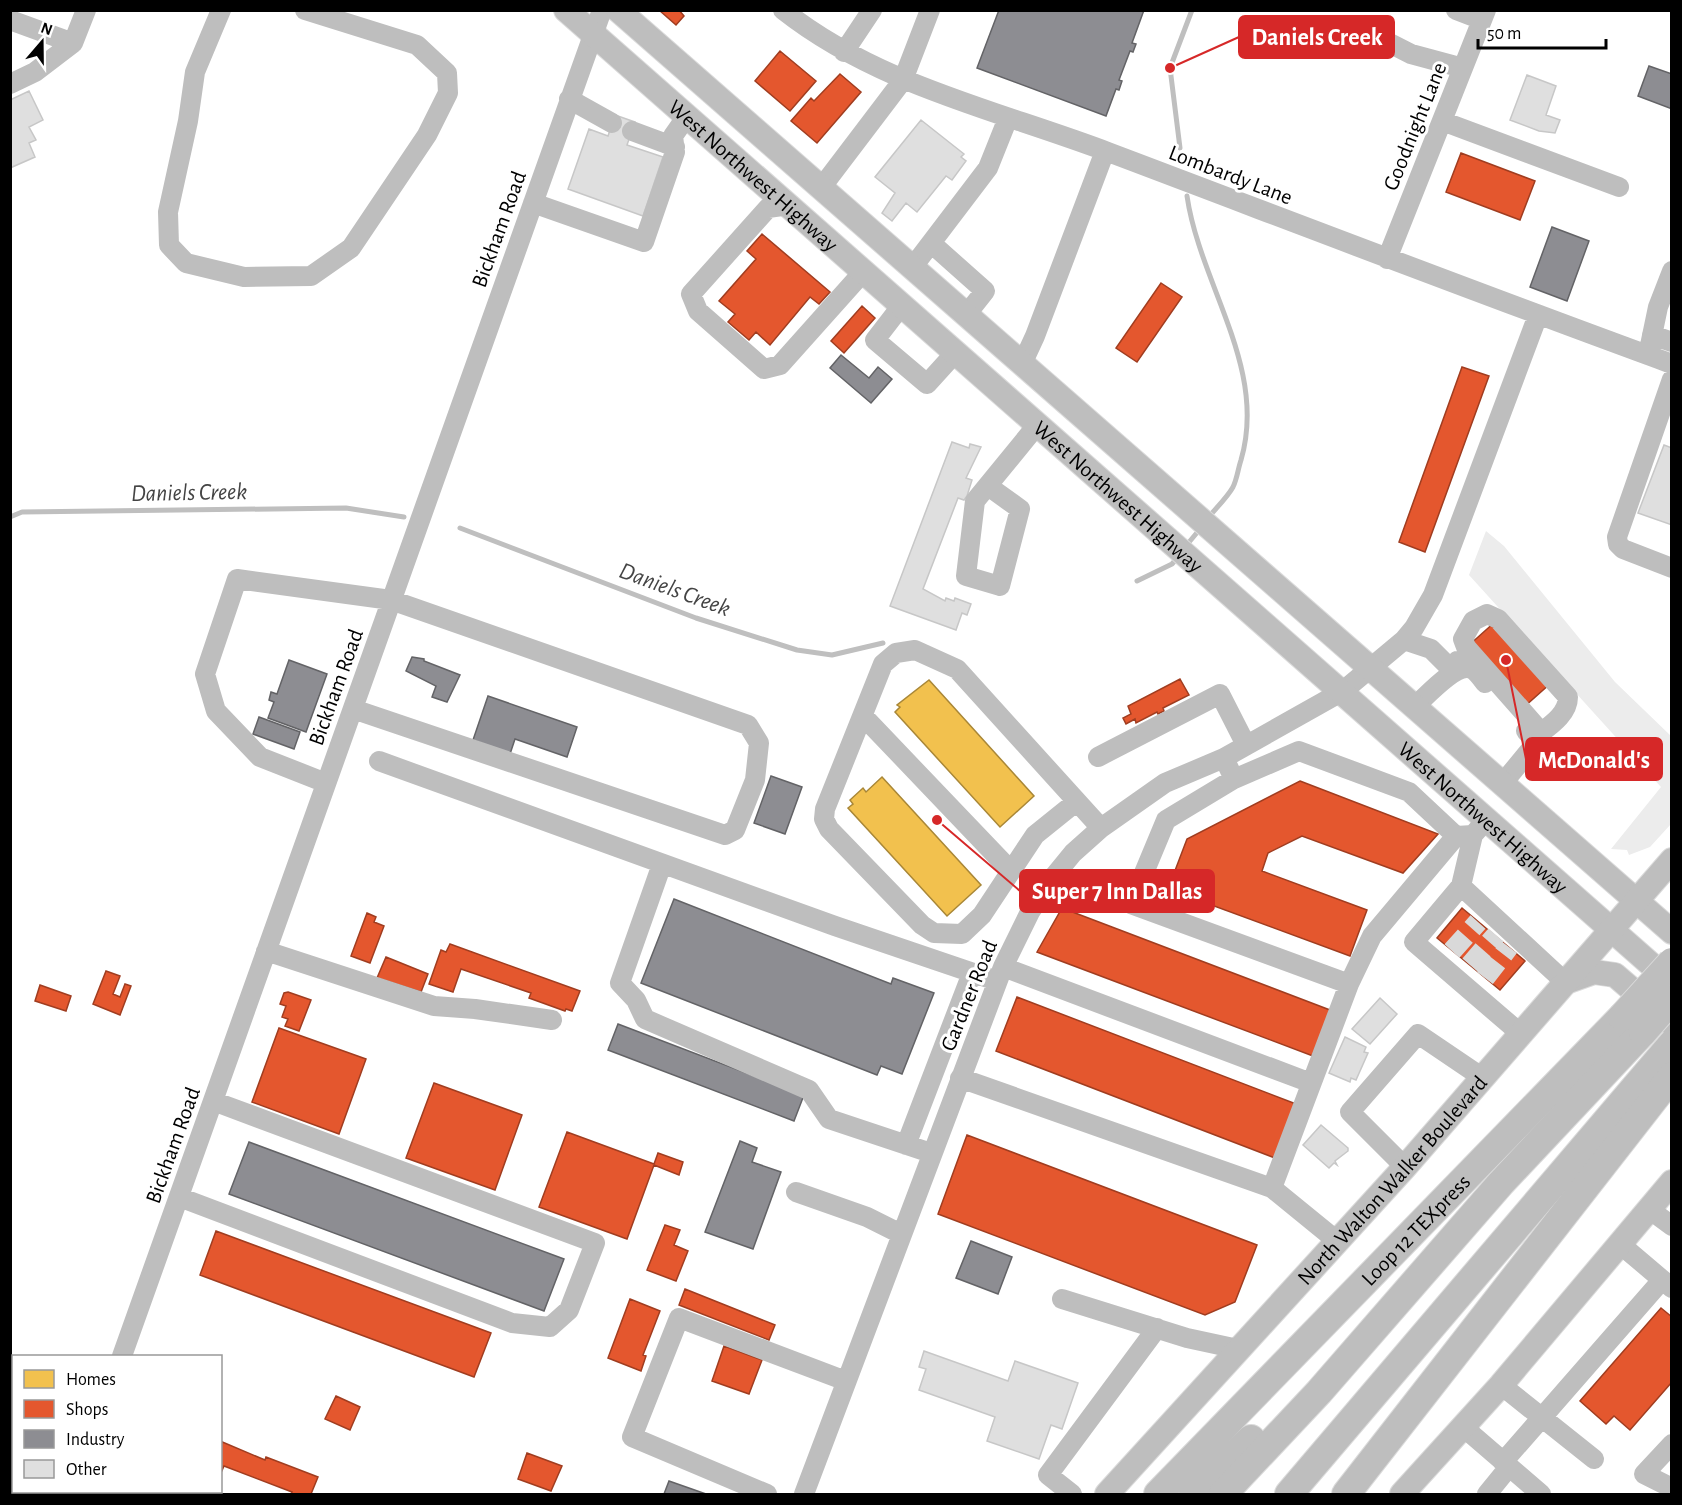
<svg xmlns="http://www.w3.org/2000/svg" width="1682" height="1505" viewBox="0 0 1682 1505" font-family="'Alegreya Sans',sans-serif">
<style>
.green{fill:#ececec}
.homes{fill:#f2c14e;stroke:#a98737;stroke-width:1.5}
.shops{fill:#e4572e;stroke:#a03d20;stroke-width:1.5}
.industry{fill:#8d8d92;stroke:#636366;stroke-width:1.5}
.lines{fill:none;stroke-linecap:round;stroke-linejoin:round}
.stream{stroke:#bfbfbf;stroke-width:5}
.building{fill:#dfdfdf;stroke:#c7c7c7;stroke-width:1.5}
.minor-tunnel{stroke:#d9d9d9;stroke-width:20;stroke-dasharray:20 10;stroke-linecap:butt}
.major-casing{stroke:#dbdbdb;stroke-width:26}
.highway-casing{stroke:#dbdbdb;stroke-width:30}
.minor{stroke:#bebebe;stroke-width:20}
.major{stroke:#bebebe;stroke-width:24}
.highway{stroke:#bebebe;stroke-width:28}
.highway-bridge-casing{stroke:#dbdbdb;stroke-width:30;stroke-linecap:butt}
.highway-bridge{stroke:#bebebe;stroke-width:28}
.labels{text-anchor:middle;stroke-width:6;stroke-linejoin:round;paint-order:stroke}
.street-label{font-size:22px;fill:#000;stroke:#fff}
.water-label{font-size:24px;font-style:italic;fill:#444;stroke:#fff}
.leader{fill:none;stroke:#d62828;stroke-width:2}
.callout-dot{fill:#d62828;stroke:#fff;stroke-width:2}
.callout{fill:#d62828;stroke:#d62828;stroke-width:2}
.callout-label{font-size:24px;text-anchor:middle;font-weight:bold;fill:#fff}
</style>
<rect width="100%" height="100%" fill="#fff"/>
<!-- green -->
<path class="green" d="M1486 531 1504 546 1615 682 1671 736V824L1650 847 1629 855 1627 850 1611 849 1661 787 1469 575Z"/>
<!-- homes -->
<path class="homes" d="M929 680 1034 796 1000 827 895 712 900 707 897 705Z
M882 777 981 885 947 916 848 808 853 804 850 800 863 788 866 792Z"/>
<!-- shops -->
<path class="shops" d="M659 10H679L684 16 676 25Z
M780 51 816 81 790 111 755 81Z
M840 74 861 92 817 143 791 121 811 98 814 101Z
M1461 153 1535 181 1520 220 1446 192Z
M762 234 830 292 819 304 810 297 770 345 756 332 749 340 728 322 735 314 719 301 756 259 747 251Z
M1161 283 1182 297 1137 362 1116 348Z
M862 306 875 318 844 353 831 341Z
M1462 367 1489 376 1425 552 1399 542Z
M1496 621 1551 683 1523 708 1468 646Z
M1180 679 1189 695 1163 708 1164 711 1158 714 1157 712 1136 723 1135 719 1126 724 1123 718 1131 714 1128 706Z
M1300 781 1438 834 1403 873 1302 836 1268 853 1262 871 1367 910 1350 956 1168 889 1187 839Z
M1062 908 1330 1010 1313 1056 1037 952Z
M1462 908 1525 961 1500 990 1437 938Z
M367 913 376 917 374 922 384 926 370 963 351 956Z
M450 944 580 991 572 1011 566 1009 565 1011 529 998 531 993 461 969 453 992 429 984 441 950 446 952Z
M386 957 428 974 421 992 377 978Z
M106 971 120 976 113 994 120 997 125 984 131 986 120 1015 93 1004Z
M40 985 71 996 66 1011 35 1001Z
M288 992 311 1000 299 1031 285 1026 288 1019 282 1017 286 1006 280 1004 284 993Z
M1017 997 1296 1104 1275 1158 996 1051Z
M279 1028 366 1059 339 1134 252 1102Z
M434 1083 522 1115 495 1190 406 1158Z
M567 1132 654 1164 658 1153 683 1162 679 1175 654 1165 627 1239 539 1207Z
M967 1135 1257 1245 1235 1302 1205 1315 938 1214Z
M665 1225 680 1230 674 1245 688 1251 676 1281 647 1270Z
M216 1231 491 1333 474 1377 200 1275Z
M685 1289 775 1325 769 1340 679 1305Z
M630 1299 660 1311 643 1355 646 1356 641 1371 608 1358Z
M1661 1308 1672 1317V1382L1630 1430 1614 1416 1606 1424 1580 1401Z
M724 1346 762 1360 749 1394 712 1381Z
M336 1396 360 1407 350 1430 325 1419Z
M10 1430 14 1441V1485L10 1486Z
M220 1441 265 1460 266 1457 318 1477 311 1494H291L292 1492 224 1466 220 1475Z
M527 1453 562 1466 551 1491 518 1479Z"/>
<!-- industry -->
<path class="industry" d="M999 10H1144L1132 43 1136 44 1133 52 1130 51 1119 80 1122 81 1119 90 1116 89 1106 116 977 68Z
M1649 66 1672 74V109L1638 96Z
M1552 227 1589 241 1567 301 1530 287Z
M841 355 869 378 878 367 892 379 871 403 830 368Z
M412 657 424 659V661L460 675 447 702 432 697 436 686 406 671Z
M289 660 327 674 306 732 268 718 274 702 269 700 271 692 277 694Z
M488 696 577 727 567 757 515 739 510 754 473 740Z
M259 717 300 732 294 749 253 734Z
M771 776 802 787 785 834 754 823Z
M674 899 891 984 893 978 934 993 902 1074 881 1066 877 1075 641 983Z
M618 1024 804 1095 794 1121 608 1050Z
M740 1141 757 1148 752 1162 781 1172 753 1249 705 1232Z
M249 1142 564 1259 544 1311 229 1194Z
M971 1241 1012 1257 998 1294 956 1278Z
M669 1481 706 1494H664Z"/>
<g class="lines">
<!-- stream -->
<path class="stream" d="M1180 148 1170 68 1192 10
M1187 196C1200 285 1268 368 1241 460 1238 469 1237 479 1233 487 1227 498 1215 509 1207 519
M10 517 22 512 346 508 404 517
M460 528 696 618 797 650 832 655 883 643
M1185 547 1200 529
M1137 581 1172 564 1178 557"/>
</g>
<!-- building -->
<path class="building" d="M1527 75 1556 86 1546 115 1560 120 1555 133 1539 131 1510 120Z
M29 91 43 120 29 127 36 140 29 143 35 157 10 168V100Z
M615 115 635 122 627 145 663 157 643 216 568 189 589 129 608 136Z
M921 120 964 154 961 157 966 161 952 180 946 176 917 212 906 203 892 221 882 213 895 193 875 177Z
M952 442 969 448 970 444 981 447 966 478 972 480 967 496 964 500 958 498 923 589 945 601 946 598 954 601 955 598 971 604 967 615 962 613 956 630 890 606Z
M1664 445 1672 448V525L1638 513Z
M1380 998 1397 1014 1370 1044 1352 1029Z
M1345 1037 1366 1047 1364 1052 1368 1053 1356 1080 1351 1078 1350 1082 1329 1073Z
M1321 1125 1348 1148V1151L1335 1161 1337 1165 1334 1163 1329 1168 1303 1145Z
M924 1351 1008 1381 1015 1361 1078 1383 1062 1429 1051 1425 1039 1459 987 1441 995 1417 919 1390 926 1369 919 1367Z"/>
<g class="lines">
<!-- minor-tunnel -->
<path class="minor-tunnel" d="M1452 951 1478 922
M1470 965 1496 935
M1485 978 1509 947"/>
<!-- major casing -->
<g class="major-casing">
<g id="major">
<path id="s1" d="M566 10 1672 983"/>
<path d="M618 10 1672 932"/>
<path d="M1566 982 1594 972 1615 975 1672 1024"/>
<path id="s2" d="M1107 1494 1405 1167 1672 860"/>
<path d="M1402 1494 1501 1385 1672 1182"/>
</g>
</g>
<!-- highway casing -->
<g class="highway-casing">
<g id="highway">
<path id="s3" d="M1158 1494 1622 1017"/>
<path d="M1193 1494 1251 1439"/>
<path d="M1223 1494 1319 1392 1501 1183 1643 1032"/>
<path d="M1289 1494 1672 1044"/>
<path d="M1346 1494 1672 1076"/>
</g>
</g>
<!-- minor -->
<path class="minor" d="M221 10 195 72 188 121 168 212 169 245 186 263 244 277 311 276 351 248 427 135 448 93 447 73 417 45 305 10
M783 10C878 85 997 110 1108 152 1296 223 1483 295 1672 364
M1456 10 1482 20
M10 20 73 43 86 10
M1302 40 1356 26 1411 54 1463 68
M844 52 872 10
M10 84 35 72 73 43
M569 99 612 123
M1442 121 1619 187
M632 131 675 147
M821 188 903 80 930 10
M533 203 644 242 675 152 673 136 687 116
M789 205 768 208 691 294 698 311 764 369 780 365 864 271
M931 243 985 291 966 315
M1387 259 1486 10
M912 268 988 168 1008 118
M902 305 875 340 927 384 956 352
M1652 335 1672 342
M1648 355 1658 307 1672 271
M1022 364 1035 336 1105 151
M1672 379 1617 537 1618 544 1623 549 1672 568
M988 486 1020 509 1000 586 966 576 975 501 1038 424
M1404 640 1431 649 1454 672 1457 661
M1414 707C1426 697 1456 662 1472 669 1477 672 1482 679 1485 683
M863 716 1011 871
M1533 739C1546 728 1568 716 1568 697L1498 619 1487 614 1473 621 1463 639 1466 647 1541 732
M1098 757 1220 694 1246 745
M1224 758 1234 779 1299 751 1409 792 1456 836 1473 835
M379 761 835 926 997 981
M326 783 260 757 216 711 205 674 237 579 391 600 748 725 759 743 755 780 735 830 725 835 353 709
M1502 784 1531 749 1533 739 1526 731
M1076 802 1035 835 982 915 962 934 934 933 922 925 829 829 824 819 825 809 883 664 896 653 915 650 957 669 1101 828
M662 864 620 983 636 1000 645 1019 809 1090 829 1119 931 1153
M1055 875 1131 904 1166 820 1234 779
M1461 886 1473 835 1480 827
M1131 904 1349 984 1272 1188 1337 1241
M266 951 434 1006 475 1009 552 1020
M1003 967 1311 1083
M1349 984 1372 936 1456 836
M1521 1034 1414 942 1461 886 1565 982
M960 1078 1272 1188
M906 1145 972 973
M1405 1167 1350 1112 1418 1034 1483 1078
M796 1192 867 1217 901 1234
M179 1197 512 1323 550 1327 569 1310 595 1243 213 1101
M1649 1209 1672 1226
M1620 1244 1672 1288
M1062 1299 1187 1338 1238 1349
M122 1356 602 10
M10 1369 14 1370
M1501 1385 1594 1459
M1462 1426 1541 1494
M1672 1444 1644 1474 1672 1488
M1503 1462 1662 1280
M73 1494 74 1492
M767 1494 632 1437 679 1318 846 1381
M804 1494 1003 967 1030 912 1055 875 1073 853 1101 828 1165 783 1224 758 1343 691 1404 640 1414 628 1433 595 1538 315
M1072 1494 1048 1475 1157 1328
M1487 1494 1509 1467"/>
<!-- major -->
<use href="#major" class="major"/>
<!-- highway -->
<use href="#highway" class="highway"/>
<!-- highway-bridge casing -->
<g class="highway-bridge-casing">
<path id="highway-bridge" d="M1622 1017 1672 962
M1643 1032 1672 999"/>
</g>
<!-- highway-bridge -->
<use href="#highway-bridge" class="highway-bridge"/>
</g>
<g class="labels">
<!-- street labels -->
<g class="street-label">
<text transform="translate(1414 126) rotate(-68)" y="8">Goodnight Lane</text>
<text transform="translate(1231 174) rotate(21)" y="8">Lombardy Lane</text>
<text dy="8" stroke="none"><textPath href="#s1" startOffset="250">West Northwest Highway</textPath></text>
<text transform="translate(498 229) rotate(-70)" y="8">Bickham Road</text>
<text dy="8" stroke="none"><textPath href="#s1" startOffset="736">West Northwest Highway</textPath></text>
<text transform="translate(335 687) rotate(-70)" y="8">Bickham Road</text>
<text dy="8" stroke="none"><textPath href="#s1" startOffset="1222">West Northwest Highway</textPath></text>
<text transform="translate(968 995) rotate(-68)" y="8">Gardner Road</text>
<text transform="translate(172 1145) rotate(-70)" y="8">Bickham Road</text>
<text dy="8" stroke="none"><textPath href="#s2" startOffset="424">North Walton Walker Boulevard</textPath></text>
<text dy="8" stroke="none"><textPath href="#s3" startOffset="369">Loop 12 TEXpress</textPath></text>
</g>
<!-- water labels -->
<g class="water-label">
<text transform="translate(189 492) rotate(-1)" y="8">Daniels Creek</text>
<text transform="translate(675 589) rotate(20)" y="8">Daniels Creek</text>
</g>
</g>
<!-- callouts -->
<path class="leader" d="M1170 68L1239 37M1506 660L1526 759M937 820L1020 891"/>
<g class="callout-dot">
<circle cx="1170" cy="68" r="6"/>
<circle cx="1506" cy="660" r="6"/>
<circle cx="937" cy="820" r="6"/>
</g>
<g class="callout">
<rect x="1239" y="16" width="155" height="42" rx="6"/>
<rect x="1526" y="738" width="136" height="42" rx="6"/>
<rect x="1020" y="870" width="194" height="42" rx="6"/>
</g>
<g class="callout-label">
<text x="1317" y="45">Daniels Creek</text>
<text x="1594" y="768">McDonald's</text>
<text x="1117" y="899">Super 7 Inn Dallas</text>
</g>
<!-- border -->
<rect width="1682" height="1505" fill="none" stroke="#000000" stroke-width="24"/>
<!-- legend -->
<rect x="12" y="1355" width="210" height="138" fill="#ffffff" stroke="#999999" stroke-width="1.5"/>
<rect x="24" y="1370" width="30" height="18" fill="#f2c14e" stroke="#999999" stroke-width="1.5"/>
<text x="66" y="1385" font-size="18" fill="#000000">Homes</text>
<rect x="24" y="1400" width="30" height="18" fill="#e4572e" stroke="#999999" stroke-width="1.5"/>
<text x="66" y="1415" font-size="18" fill="#000000">Shops</text>
<rect x="24" y="1430" width="30" height="18" fill="#8d8d92" stroke="#999999" stroke-width="1.5"/>
<text x="66" y="1445" font-size="18" fill="#000000">Industry</text>
<rect x="24" y="1460" width="30" height="18" fill="#dfdfdf" stroke="#999999" stroke-width="1.5"/>
<text x="66" y="1475" font-size="18" fill="#000000">Other</text>
<!-- north arrow -->
<g transform="translate(42 42) rotate(20)" stroke="#ffffff" stroke-width="4.5" paint-order="stroke">
<path d="M0-4.5L10 22L0 15L-10 22Z" fill="#000000"/>
<text y="-9" font-size="16" font-weight="bold" text-anchor="middle" fill="#000000">N</text>
</g>
<!-- scale -->
<path d="M1478 39v9h128v-9" fill="none" stroke="#000000" stroke-width="3"/>
<text x="1487" y="39" font-size="18" fill="#000000" stroke="#ffffff" stroke-width="4.5" paint-order="stroke">50 m</text>
</svg>
